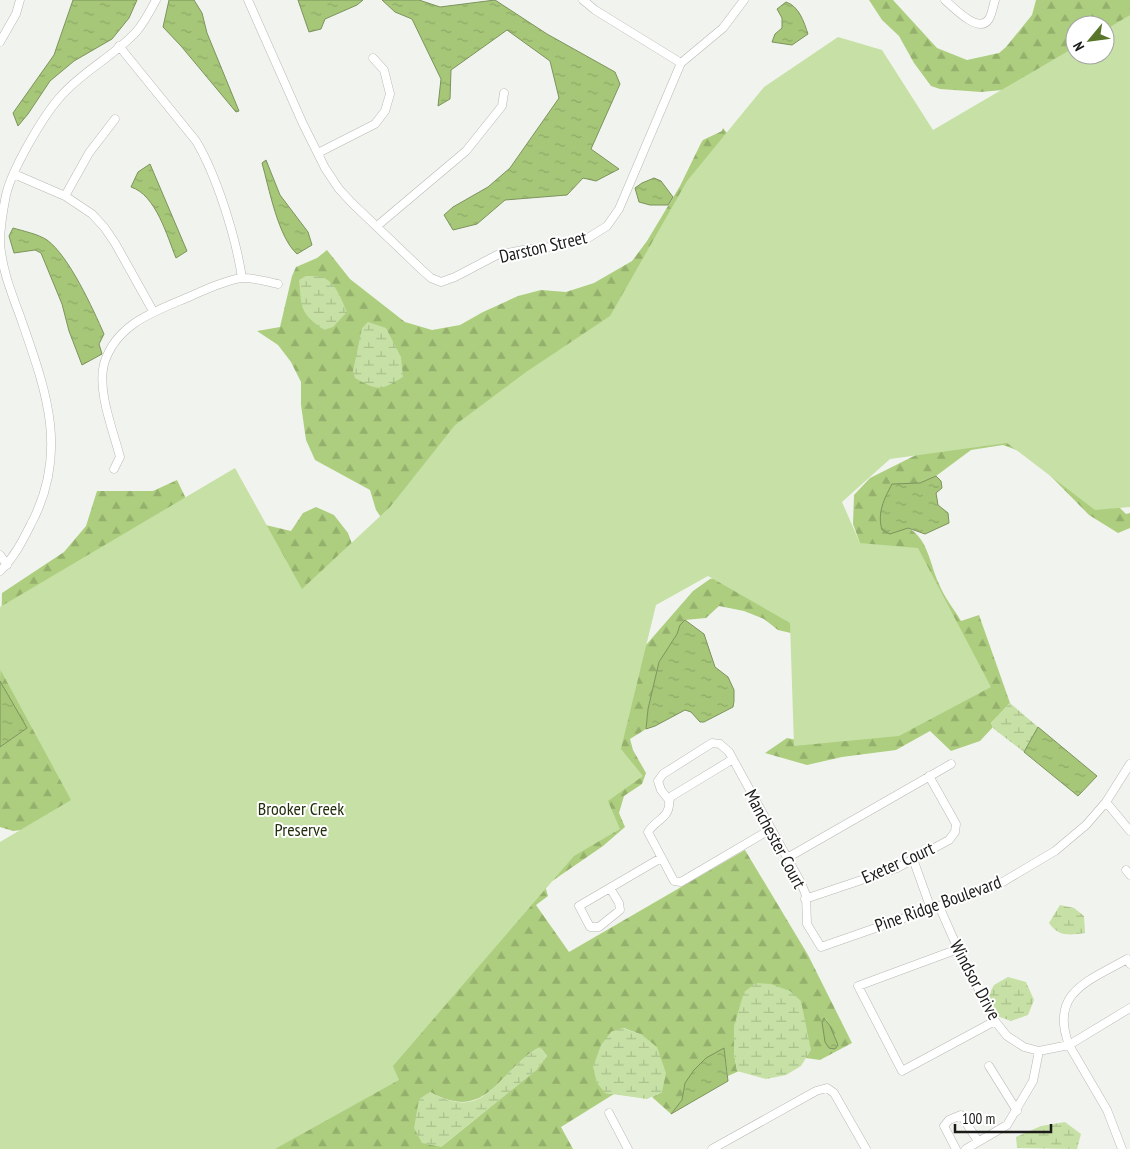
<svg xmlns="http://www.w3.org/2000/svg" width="1130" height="1149" viewBox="0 0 1130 1149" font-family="'PT Sans Narrow',sans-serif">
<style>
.forest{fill:url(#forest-firs);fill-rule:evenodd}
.wetland{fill:url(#wetland-marsh)}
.green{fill:#c6e0a5}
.water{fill:url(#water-ripples);stroke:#7c935c}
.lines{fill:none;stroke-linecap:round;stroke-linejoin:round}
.minor-casing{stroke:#b7b9b4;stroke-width:9}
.minor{stroke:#fff;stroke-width:8}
.labels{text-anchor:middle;stroke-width:4;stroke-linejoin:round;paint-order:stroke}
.street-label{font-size:18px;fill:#1a1b19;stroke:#fff}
.park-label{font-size:18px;fill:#222f0d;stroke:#fff}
</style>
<defs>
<pattern id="forest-firs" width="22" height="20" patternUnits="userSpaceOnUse" patternTransform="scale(1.25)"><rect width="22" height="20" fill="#adce7e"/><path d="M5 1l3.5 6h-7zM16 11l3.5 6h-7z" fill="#94b06c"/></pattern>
<pattern id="wetland-marsh" width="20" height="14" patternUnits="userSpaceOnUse" patternTransform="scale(1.25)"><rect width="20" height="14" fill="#c6e0a5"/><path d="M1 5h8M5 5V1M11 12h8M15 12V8" fill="none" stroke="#aac08d"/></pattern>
<pattern id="water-ripples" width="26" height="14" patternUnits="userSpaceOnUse" patternTransform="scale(1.25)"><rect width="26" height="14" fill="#a6c778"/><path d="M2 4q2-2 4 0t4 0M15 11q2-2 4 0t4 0" fill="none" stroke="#8eaa67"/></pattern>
</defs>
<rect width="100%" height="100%" fill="#f1f4ee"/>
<!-- forest -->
<path class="forest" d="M869 0H893L937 48 967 60 999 53 1006 47 1032 15 1036 0H1130V52L1105 43V25H1075V52L1035 79 1013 89 981 92 940 89 931 86 914 63 899 36 882 20Z
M723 128 734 142 730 221 387 526 376 510 370 490 315 460 306 440 301 405V382L291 362 278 345 257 331 280 327 292 276 296 267 317 258 327 250 350 279 405 322 432 330 460 325 483 312 518 296 541 290 566 292 594 283 632 261 647 241 680 186 701 143 703 140 722 131Z
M1001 419 1109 497 1126 514 1130 513V528L1118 533 1089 515 1030 455 1003 445 971 450 936 476 920 483H902L890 534 908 528C928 538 930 565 939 584 944 597 954 609 961 621L979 615 1010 703 991 723 993 727 980 741 951 751 930 731 896 750 842 757 807 765 765 753 787 738 810 743 864 554 853 524 854 495 870 478 922 452Z
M177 480 190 507 291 531 303 513 316 507 334 515 348 533 358 560 137 748 38 828 13 831 0 827V747L27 728 0 681 2 593 64 552 86 526 97 491H153Z
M743 572 785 593 795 634 778 630 764 619 744 611 719 606 706 618 685 620 680 625 677 634 659 662 648 709 646 729 630 739 633 750 646 773 642 784 624 796 619 813 625 827 603 846 545 886 548 896 536 905 569 952 745 850 808 955 852 1043 820 1060 806 1058 811 1049 734 1026V1053L737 1070 739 1071 728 1076 724 1048 685 1083 682 1100 671 1114 652 1097 662 1092 642 1035 624 1028 611 1032 605 1093 614 1094 561 1127 573 1149H131L639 653 693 591 710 579ZM826 1019 835 1037 825 1042 822 1022ZM540 1047 547 1056 536 1070 441 1147 430 1092C488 1124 498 1070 540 1047Z"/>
<!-- wetland -->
<path class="wetland" d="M306 276C311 276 317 276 322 277 335 281 342 300 347 312L333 327 324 330C299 312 302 309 299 280Z
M368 322 386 328 401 357 403 377C380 391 378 391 355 378L353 371 362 328Z
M1010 703 1038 727 1024 752 994 729 991 723Z
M1060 905 1074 908 1084 916 1085 933C1070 935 1058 937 1049 923Z
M1008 977 1026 982 1034 1000 1028 1015 1011 1021 997 1016 987 998 994 985Z
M756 983 771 984 790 991 801 1001 811 1050 801 1066 786 1075 766 1079 737 1071 734 1053V1026L744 992Z
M623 1028 642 1035 657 1047 666 1073 662 1092 647 1099 605 1093 597 1083 593 1067 601 1045 611 1032Z
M540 1047 547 1056 536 1070 441 1147 422 1143 414 1128 419 1099 430 1092C480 1120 491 1086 524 1058 529 1054 535 1050 540 1047Z
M1065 1122 1081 1134 1077 1149 1017 1148 1016 1137 1041 1126Z"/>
<!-- green -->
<path class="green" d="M1130 15V507L1095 510 1007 443 890 459 842 502 860 543 918 548 991 687 899 736 794 746 790 623 708 576 656 605 621 749 643 776 608 801 620 829 574 856 393 1066 399 1080 275 1149H0V842L71 800 0 669V607L235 468 302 589 390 507 455 425 526 372 610 316 687 181 764 87 838 37 882 50 933 130 1075 47V55H1105V30Z"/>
<!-- water -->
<path class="water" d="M73 0H137L129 18 112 39 74 61 50 81 28 114 18 126 13 113 54 55Z
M169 0H194L202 13 207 33 239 111 236 112 181 46 163 27Z
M298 0H363L357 5 325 19 321 29 309 32Z
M382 0H419L440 7 495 0 547 34 615 72 620 84 591 149 619 169 596 181 583 178 567 195 505 200 477 224 453 230 444 215 453 207 488 187 510 168 559 98 550 61 507 30 451 70 450 99 438 106 441 79 412 19 395 12Z
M786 2C799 6 804 22 808 34L792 45 772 42 775 34 782 28V18L777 9Z
M266 160 280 195 308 232 312 245 297 254C278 237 269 188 262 163Z
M150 164 187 251 176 258C167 236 156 195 131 187L138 172Z
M654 178 661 181 673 197 668 205H650L639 202 635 188 642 183Z
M13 228C23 231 38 234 47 240 69 256 93 309 104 334L99 344 102 354 82 365 69 331 62 304 41 253 35 250 14 253 9 236Z
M936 476 941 481 942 488 936 493 938 505 948 513 949 523 925 534 908 528 890 534 882 530C877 513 884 499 892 484L920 483Z
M685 620 704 634 715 667 728 677 734 690V701L733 707 704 722H700L691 712 685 710 655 726 646 729 648 709 659 662 677 634 680 625Z
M0 681 27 728 0 747Z
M1038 727 1097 776 1078 796 1024 752Z
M824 1018 830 1026 838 1045 835 1049 829 1048 825 1042 822 1022Z
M724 1048 728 1081 671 1114 682 1100 685 1083 694 1070 706 1058Z"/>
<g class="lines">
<!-- minor casing -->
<g class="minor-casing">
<path id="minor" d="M248 0 303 124 325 168 339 189 352 203 421 269 431 278 441 282 455 277 497 255 523 250 550 247 588 238 607 226 619 209 681 63 723 28 744 0
M583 0 595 10 681 63
M945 0C953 7 979 35 989 19 992 14 993 6 995 0
M0 42 16 14 20 0
M119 46 196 141C217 176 236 238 242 278
M318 153 375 124 385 111 390 94 384 70 373 58
M14 174 65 196 92 214 104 227 115 243 153 311
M65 196 89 153 115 119
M377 226 466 151 502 106 504 93
M114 469 120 457C113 430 97 391 104 364 116 323 156 311 191 296 207 289 223 281 241 278 252 277 267 282 278 284
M0 555 7 565
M0 571C14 558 23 540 31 524 70 451 45 388 20 316 11 292 2 269 0 243 0 227 3 210 6 195 12 169 43 116 61 96 83 71 114 56 136 32 144 23 150 11 156 0
M733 759 672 796 669 800C671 818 656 819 648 832L674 881 681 882 771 829
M669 800 661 790 658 781 663 774 712 743 720 744 729 752 801 883 806 895 807 924 821 947 996 886 1028 867 1055 851 1086 825 1106 802 1130 764
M1106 802 1130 831
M787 858 951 764
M913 859 931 909
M1126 870 1130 875
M610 888 619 903 620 910 599 927H590L579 906 661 858
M805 899 897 868 949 840 955 832 956 824 929 776
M939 906 958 949 995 1021 1007 1036 1024 1047 1039 1051 1069 1045 1130 1008
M958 949 858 986 902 1071 995 1021
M989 1066 1017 1111
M609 1113 628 1149
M712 1149 816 1091 827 1088 834 1093 866 1149
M956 1149 944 1126 949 1120 961 1115 978 1141
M966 1149 1007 1125 1033 1081 1039 1051
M1122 1149 1107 1110 1069 1045C1049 992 1089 981 1127 959L1130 964"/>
</g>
<!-- minor -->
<use href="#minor" class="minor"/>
</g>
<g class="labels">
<!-- street labels -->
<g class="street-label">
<text transform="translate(543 247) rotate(-13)" y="6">Darston Street</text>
<text transform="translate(775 839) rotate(62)" y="6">Manchester Court</text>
<text transform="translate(898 863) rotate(-24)" y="6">Exeter Court</text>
<text transform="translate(938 904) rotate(-20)" y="6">Pine Ridge Boulevard</text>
<text transform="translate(975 980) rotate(62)" y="6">Windsor Drive</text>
</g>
<!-- park labels -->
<g class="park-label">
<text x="301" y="815">Brooker Creek<tspan x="301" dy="21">Preserve</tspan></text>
</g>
</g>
<!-- north arrow -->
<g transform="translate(1090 40) rotate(241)"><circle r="24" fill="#ffffff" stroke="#a3a4a3"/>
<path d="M0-4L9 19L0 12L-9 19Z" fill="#587529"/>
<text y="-8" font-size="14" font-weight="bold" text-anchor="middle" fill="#1a1b19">N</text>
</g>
<!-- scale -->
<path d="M955 1124v8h96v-8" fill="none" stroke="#1a1b19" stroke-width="2.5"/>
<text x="962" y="1124" font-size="15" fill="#1a1b19" stroke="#ffffff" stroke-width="4" paint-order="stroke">100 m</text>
</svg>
